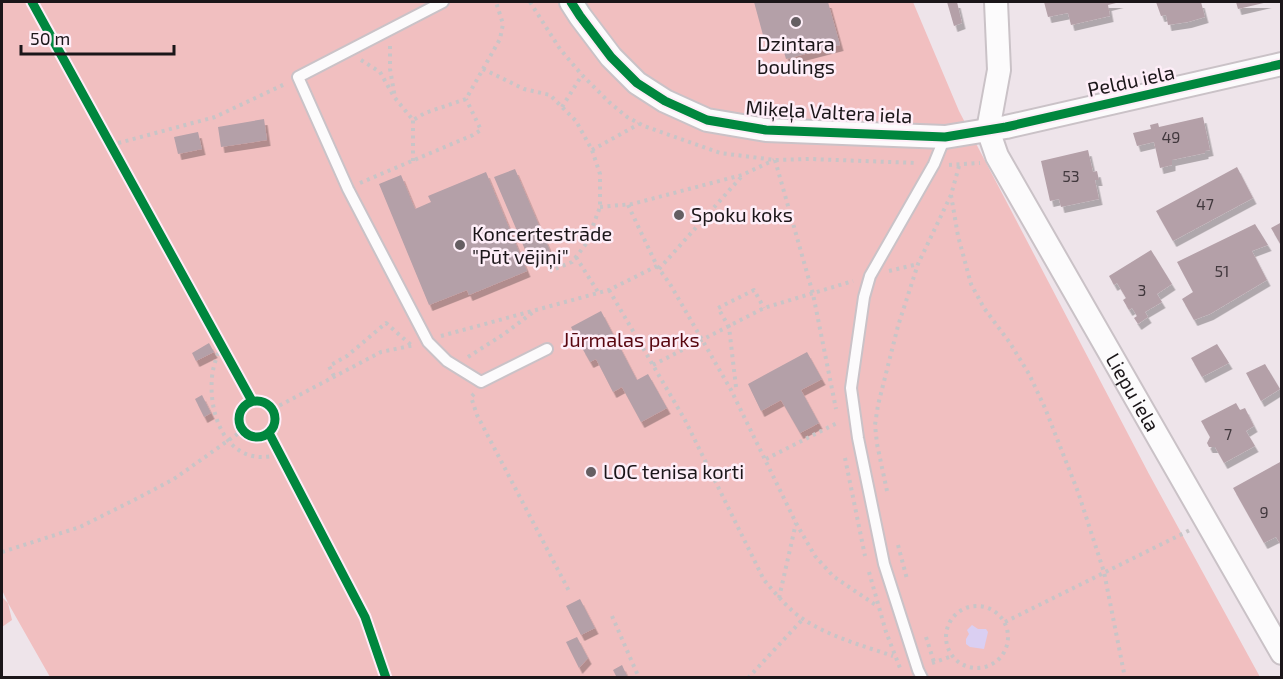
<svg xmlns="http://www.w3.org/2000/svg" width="1283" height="679" viewBox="0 0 1283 679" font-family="'Exo 2',sans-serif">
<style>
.green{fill:#f1bfc0}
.water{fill:#dacff2}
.building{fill:#b4a0a8;filter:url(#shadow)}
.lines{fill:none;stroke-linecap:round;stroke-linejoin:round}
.lane-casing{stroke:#cac2c7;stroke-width:14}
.street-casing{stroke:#cac2c7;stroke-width:26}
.path{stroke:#c8c5c7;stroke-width:4;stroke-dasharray:3 4.5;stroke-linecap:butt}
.lane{stroke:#fcfbfc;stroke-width:10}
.street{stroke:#fcfbfc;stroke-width:22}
.cycleway-casing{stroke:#feeef8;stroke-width:13}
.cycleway{stroke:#00873e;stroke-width:9}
.poi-dot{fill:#655e62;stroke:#feeef8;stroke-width:2}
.labels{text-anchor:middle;stroke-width:5;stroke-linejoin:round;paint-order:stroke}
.number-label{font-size:16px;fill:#41383d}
.poi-label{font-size:20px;fill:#1b1619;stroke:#feeef8;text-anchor:start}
.street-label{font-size:20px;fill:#1b1619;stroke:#feeef8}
.park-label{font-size:20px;fill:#590710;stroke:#feeef8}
</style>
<defs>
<filter id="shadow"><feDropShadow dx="3.5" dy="6" stdDeviation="0" flood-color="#0004"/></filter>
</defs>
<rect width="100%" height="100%" fill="#eee4ea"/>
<!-- green -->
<path class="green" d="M2 2H913L959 111 1149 474 1260 677H50L8 603 12 620 2 627V597L8 603 2 590Z"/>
<!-- water -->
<path class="water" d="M972 625 978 629H986L988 632 984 649 970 647 966 644V639L969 634 967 630Z"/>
<!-- building -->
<path class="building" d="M754 2H828L840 45 786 59 781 42 766 46Z
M947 2H957L962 23 954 26Z
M1044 2H1120L1108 5 1110 16 1071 25 1068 13 1048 17Z
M1156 2H1201L1205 17 1188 22 1168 25 1166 15 1161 16Z
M1236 2H1268L1238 9Z
M1203 117 1210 150 1205 151V153L1172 160V165L1160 168 1154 142 1137 146 1133 133 1151 129 1150 125 1158 123 1159 127Z
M264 119 267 140 221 147 218 127Z
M198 132 202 149 178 154 174 137Z
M1088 150 1093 172 1097 171 1099 180H1095L1099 199 1061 207 1059 199 1050 201 1041 161Z
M1237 167 1253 198 1173 241 1156 211Z
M515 169 550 251 529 259 494 177Z
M486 172 527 271 469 295 467 290 429 305 379 184 401 175 415 209 431 202 428 196Z
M1282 222V247L1271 228Z
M1255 224 1268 245 1252 251 1267 280 1210 314 1194 320 1182 299 1193 292 1177 262Z
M1151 250 1172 284 1157 294 1162 302 1145 312 1148 317 1138 324 1134 318 1137 316 1132 308 1129 310 1123 300 1126 298 1117 283 1114 285 1109 276Z
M601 311 637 380 648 374 667 408 641 422 622 387 613 392 596 359 590 362 582 348 586 347 582 339 578 341 571 327Z
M209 343 214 352 196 361 192 353Z
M1217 344 1229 363 1202 377 1191 358Z
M807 352 822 379 801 390 819 423 800 433 781 400 761 411 748 384Z
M1265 364 1280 389 1261 401 1246 373Z
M202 395 211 413 204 417 195 399Z
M1236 403 1240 410 1245 408 1254 426 1246 431 1255 446 1224 463 1215 447H1209L1207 443 1210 437 1201 421Z
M1282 461V547L1276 537 1264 543 1233 488Z
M580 599 595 628 581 635 566 606Z
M577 637 588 658 579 668 566 642Z
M622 665 628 678H617L613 670Z"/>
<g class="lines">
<!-- lane casing -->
<g class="lane-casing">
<path id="lane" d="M443 2 298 77 348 189 428 342 447 361 481 382 547 349
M922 678 918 670 884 564 858 438 851 388 864 297 870 276 934 164 945 137"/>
</g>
<!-- street casing -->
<g class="street-casing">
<g id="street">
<path d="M571 2 580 16 611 57 637 83 665 101 707 120 766 130 945 137 1006 127 1282 64"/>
<path id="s1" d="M996 2 999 70 988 130 997 156 1282 653"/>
</g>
</g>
<!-- path -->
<path class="path" d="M530 2 560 49 582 75 609 102 627 117 644 126 720 153 775 160 810 159 917 163
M390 46V69L395 98 413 120 425 113 466 99 500 39 503 24 496 2
M361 60 380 72 393 95
M483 69 524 89 550 95 576 121 592 150 600 174V207L586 244 572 262 550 271
M562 107 582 75
M111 145 215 117 285 84
M592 150 639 124
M775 160 813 294 836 409
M413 161V120
M949 165 980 163
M959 166 951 195 958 236 971 284 984 308 1010 343 1029 374 1045 408 1078 492 1104 572 1125 678
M360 183 473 135 481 130 466 99
M628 205 657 266 670 284 731 390 796 523 815 556 833 576 877 606
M600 207 632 204 742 175 774 160
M576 257 598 292
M659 269 742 176
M889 271 918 264
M609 290 685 420 764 580C776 594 788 609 803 619 830 637 864 646 893 656
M441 336 609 290 657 266
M221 346C217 356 213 366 212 377 208 419 230 470 280 454
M468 357 504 334 536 310
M653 365 764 308 853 281
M334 376 329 366 347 356 386 323 411 345
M736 387 729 327 718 308 754 290 764 308
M474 394 471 397 477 415 569 591
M273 409 381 352 415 345
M845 458 865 556
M766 459 839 422
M887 491 877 444 875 425 878 405 898 326 918 264 951 195
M898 545 907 579
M2 552 80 527 136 499 174 479 243 430
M869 572 886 632 900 668
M779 598 796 523
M946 637a31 31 0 1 1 62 0a31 31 0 1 1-62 0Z
M612 616 639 678
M1005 622 1190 530
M926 637 934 662
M932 663 952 656
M748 678 803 619"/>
<!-- lane -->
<use href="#lane" class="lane"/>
<!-- street -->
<use href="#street" class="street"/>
<!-- cycleway casing -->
<g class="cycleway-casing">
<path id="cycleway" d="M32 2 252 401
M571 2 580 16 611 57 637 83 665 101 707 120 766 130 945 137 1006 127 1282 64
M239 419a18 18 0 1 1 36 0a18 18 0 1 1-36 0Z
M269 433 365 617 386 678"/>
</g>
<!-- cycleway -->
<use href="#cycleway" class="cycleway"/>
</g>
<!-- markers -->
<g class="poi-dot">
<circle cx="796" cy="22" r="6"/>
<circle cx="679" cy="215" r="6"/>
<circle cx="460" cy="245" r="6"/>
<circle cx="591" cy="472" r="6"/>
</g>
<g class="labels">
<!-- number labels -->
<g class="number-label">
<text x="1171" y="143">49</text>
<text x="1071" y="182">53</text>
<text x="1205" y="210">47</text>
<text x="1222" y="277">51</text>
<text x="1142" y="296">3</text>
<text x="1228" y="440">7</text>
<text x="1264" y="518">9</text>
</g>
<!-- poi labels -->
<g class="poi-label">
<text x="796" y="51" text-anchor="middle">Dzintara<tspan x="796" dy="23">boulings</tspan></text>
<text x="691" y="222">Spoku koks</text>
<text x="472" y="241">Koncertestrāde<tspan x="472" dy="23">"Pūt vējiņi"</tspan></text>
<text x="603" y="479">LOC tenisa korti</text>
</g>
<!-- street labels -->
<g class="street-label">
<text transform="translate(1131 81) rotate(-12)" y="7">Peldu iela</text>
<text transform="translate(829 112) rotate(3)" y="7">Miķeļa Valtera iela</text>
<text dy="7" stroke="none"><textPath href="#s1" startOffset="429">Liepu iela</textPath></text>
</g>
<!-- park labels -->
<g class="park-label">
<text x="631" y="347">Jūrmalas parks</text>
</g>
</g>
<!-- border -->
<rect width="1283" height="679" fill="none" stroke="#1b1619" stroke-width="6"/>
<!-- scale -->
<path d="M21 45v9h153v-9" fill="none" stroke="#1b1619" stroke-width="3"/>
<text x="30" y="45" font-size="18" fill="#1b1619" stroke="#feeef8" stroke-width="4.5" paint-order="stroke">50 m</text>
</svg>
